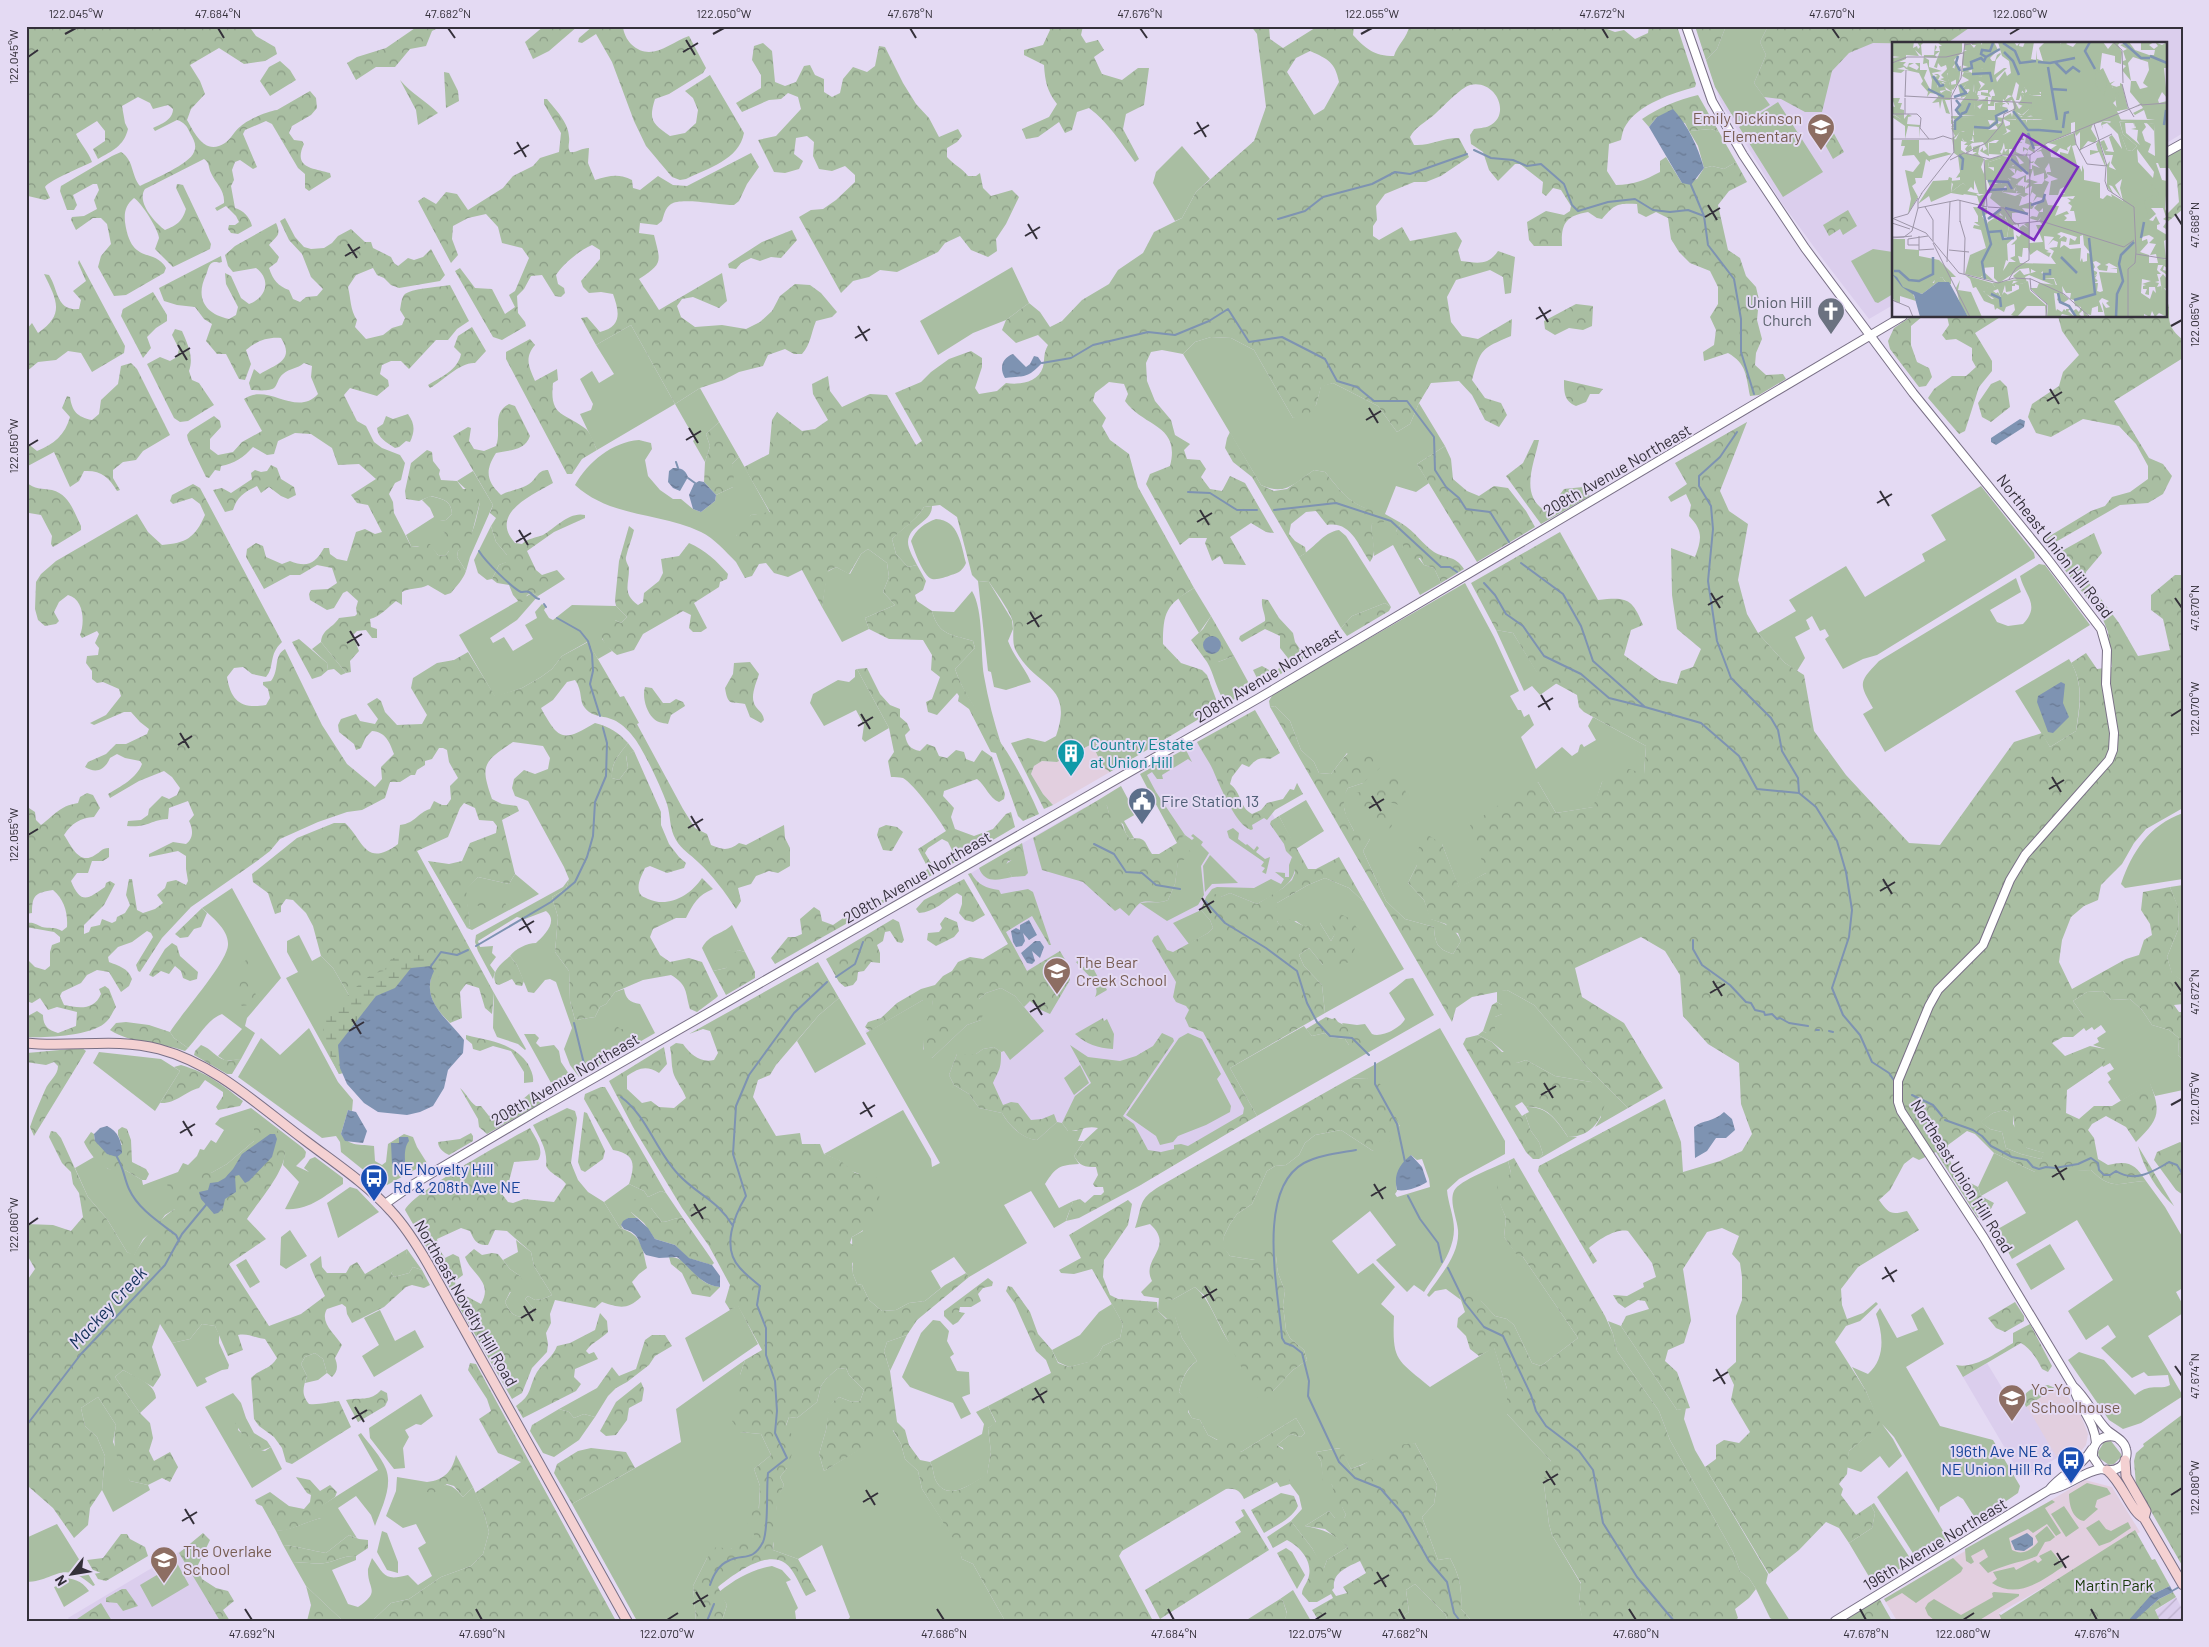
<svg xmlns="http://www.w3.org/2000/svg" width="2209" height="1647" viewBox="0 0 2209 1647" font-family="Barlow,sans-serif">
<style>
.commercial{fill:#e2cfdf}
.industrial{fill:url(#industrial-furrows)}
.built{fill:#dbceed}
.green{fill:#a9bea2;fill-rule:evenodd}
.forest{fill:url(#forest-crowns);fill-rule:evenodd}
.wetland{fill:url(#wetland-marsh)}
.water{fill:url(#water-ripples)}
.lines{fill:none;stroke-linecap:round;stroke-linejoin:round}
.stream{stroke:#7e93b2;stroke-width:2}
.tertiary-casing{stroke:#797086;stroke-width:10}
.secondary-casing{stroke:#797086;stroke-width:11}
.tertiary{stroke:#fff;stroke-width:8}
.secondary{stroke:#f4d1d2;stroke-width:9}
.ticks{fill:none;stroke:#34303a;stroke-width:2}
.labels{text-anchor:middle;stroke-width:4;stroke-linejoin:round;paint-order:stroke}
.education-label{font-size:16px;fill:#785e54;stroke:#e4daf3;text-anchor:start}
.worship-label{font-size:16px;fill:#5b616d;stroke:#e4daf3;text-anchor:end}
.street-label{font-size:16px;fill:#34303a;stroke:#e4daf3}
.culture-label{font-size:16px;fill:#0d838f;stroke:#e4daf3;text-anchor:start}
.service-label{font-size:16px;fill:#4e5e75;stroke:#e4daf3;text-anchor:start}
.transit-label{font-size:16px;fill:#164399;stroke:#e4daf3;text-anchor:start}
.park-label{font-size:16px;fill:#19390b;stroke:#e4daf3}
.water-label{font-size:18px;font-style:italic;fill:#14315a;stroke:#e4daf3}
.inset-river{fill:none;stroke:#7e93b2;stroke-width:2.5}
.inset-road{fill:none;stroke:#9e96a9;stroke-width:1}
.view{fill:#7b2cbf;fill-opacity:0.15;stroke:#7b2cbf;stroke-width:2.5}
.inset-edge{fill:none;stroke:#34303a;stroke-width:2.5}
.neatline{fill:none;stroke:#34303a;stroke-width:2}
.ticks-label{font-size:12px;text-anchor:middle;fill:#34303a}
</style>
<defs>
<pattern id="industrial-furrows" width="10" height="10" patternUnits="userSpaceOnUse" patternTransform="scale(1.25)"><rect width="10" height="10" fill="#dbceed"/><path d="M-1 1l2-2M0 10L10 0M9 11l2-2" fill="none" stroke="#bdb1cc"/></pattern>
<pattern id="forest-crowns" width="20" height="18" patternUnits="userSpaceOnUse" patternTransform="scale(1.25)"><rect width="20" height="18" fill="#a9bea2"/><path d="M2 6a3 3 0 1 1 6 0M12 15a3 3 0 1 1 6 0" fill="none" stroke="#8a9b85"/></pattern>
<pattern id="wetland-marsh" width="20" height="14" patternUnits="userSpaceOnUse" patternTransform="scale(1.25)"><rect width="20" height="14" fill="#a9bea2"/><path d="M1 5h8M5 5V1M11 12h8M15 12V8" fill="none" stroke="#8a9b85"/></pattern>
<pattern id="water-ripples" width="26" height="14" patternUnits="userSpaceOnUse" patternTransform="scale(1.25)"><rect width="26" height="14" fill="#7e93b2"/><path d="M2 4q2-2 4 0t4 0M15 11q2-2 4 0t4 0" fill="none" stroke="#687892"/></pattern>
</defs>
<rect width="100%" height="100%" fill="#e4daf3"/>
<!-- commercial -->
<path class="commercial" d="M1092 744 1103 767 1110 772 1053 805 1043 794 1031 774 1034 766 1042 761 1057 762Z
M2060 1385 2081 1416 2088 1434 2086 1445 2074 1460 2063 1468 2026 1407Z
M2085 1480 2112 1487 2140 1532 1999 1613 2002 1621H1897L1884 1599Z"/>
<!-- industrial -->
<path class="industrial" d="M2176 1597 2183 1611V1621H2160L2155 1611Z"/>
<!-- built -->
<path class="built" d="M1695 26H2183V133L2165 144V44H1893V305L1869 319 1825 262 1779 199 1721 103Z
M1201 740 1247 821 1269 808 1308 879 1168 956 1257 1116 1143 1182 1101 1107 984 1172 940 1163 865 1031 1008 944 968 874 971 873 1085 807 1126 877 1183 845 1142 774Z
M1987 1363 2013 1406 2023 1400 2057 1458 2022 1477 1963 1377Z
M182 1550 225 1621H70L68 1618Z"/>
<!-- green -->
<path class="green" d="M1726 26H1768L1760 42 1766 55 1754 83 1770 105 1738 125 1715 87 1706 60 1717 49Z
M1778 102 1823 172 1783 197 1739 127Z
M1711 129 1719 132 1736 162 1724 169 1712 166 1704 168 1698 146 1689 131Z
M1182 146 1210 179 1196 192 1182 218 1175 221 1153 183 1156 172Z
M1873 249 1893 252V294L1878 303 1875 302 1851 261Z
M1012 267 1029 303 1006 320 973 333 938 355 920 321Z
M631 325 675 404 700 388 719 422 706 434 710 446 705 462 693 441 695 439 675 404 597 450 580 414 591 410 593 404 580 379 592 371 599 383 614 374 596 345Z
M1211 337 1231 338 1254 350 1293 418 1316 405 1321 386 1333 383 1378 406 1397 432 1410 424 1419 403 1445 446 1417 464 1429 483 1416 492 1396 486 1385 514 1401 523 1396 531 1424 565 1434 568 1441 583 1420 595 1393 545 1374 556C1375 544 1370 535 1372 524L1385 515C1351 505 1347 499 1325 472L1314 470C1294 484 1285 496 1261 485L1183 354 1195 342Z
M639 440 651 443 652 449 645 460 648 476 660 490 673 499H681L693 509 701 512 715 501 716 495 733 487 732 464 739 457 770 513 751 515 736 536V562C725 551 715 539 701 532 659 512 611 518 575 485 588 462 612 442 639 440Z
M473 471 493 505 470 557 466 571 457 557 458 551C473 540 476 520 480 502L457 481Z
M1981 486 2034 553 2035 558 1877 655 1863 659 1843 669 1825 639 1829 636 1825 629 1820 631 1812 616 1806 620 1810 629 1795 637 1805 658 1797 671 1785 663 1758 633 1796 611 1789 600 1846 566 1865 597 1925 561 1922 554 1946 540 1931 515Z
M430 496C443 499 451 500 452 514L446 520 440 521 445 533 449 551 445 556 438 555 432 548 411 546 406 535 434 517 430 508 422 500Z
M932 506C932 523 909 524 908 542 908 549 914 559 917 565L908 567 896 554 892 539C904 526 914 523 924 507Z
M936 519C959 520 961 545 966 563 963 570 959 573 951 575 946 577 938 580 932 579 923 576 914 550 911 541 916 529 925 523 936 519Z
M491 526 496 542 507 555V562L499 565 492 579 487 580 478 573 474 560Z
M1339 530 1346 536 1391 607 1385 603 1352 616 1341 628 1299 557C1313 550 1323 532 1339 530Z
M868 549 887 563 889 577 883 592 895 605 865 618 869 629 842 642 822 607 827 572 836 567 850 574 861 554Z
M2039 564 2045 565 2090 625 1885 752 1863 714 1873 708C1859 683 1858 683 1879 661L2016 578 2021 592 1990 610 1997 622 2008 626 2023 624C2041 605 2025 596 2020 576Z
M978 581 989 582 1012 620 1013 629 1008 641C1014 657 1025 668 1031 682L1006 690 994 687 991 672 988 671Z
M1465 583 1494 637 1519 691 1510 696 1518 710H1521L1524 717 1529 714 1534 725 1521 737 1536 769 1562 747 1572 756 1578 752 1580 745 1582 744 1584 747 1596 740 1588 726 1593 717 1646 746 1644 774 1602 782 1594 807 1556 813 1538 782 1486 873 1459 888 1442 844 1417 852V865L1408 883 1424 900 1431 919C1444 923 1455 927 1461 941L1453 954C1437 949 1435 943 1434 927L1405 919 1386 901 1363 851 1370 839 1354 831 1346 816 1342 799 1348 788 1363 783 1347 753 1331 774 1319 773 1314 762 1301 750 1290 721 1275 706 1270 707 1269 701 1273 694Z
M1194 588 1211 616 1199 633 1178 598Z
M972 591C984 611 980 651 984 676 988 699 994 722 1001 744 984 721 964 697 955 669L975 648 973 641C951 634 939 636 932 611L954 612Z
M532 593 538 596 517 620 490 638 493 643 504 637 513 651 533 639 525 625 537 618 535 612 542 604 546 607 544 610 549 618 553 620 572 605 616 606 627 617 621 623 615 620 602 639 612 651 598 659 587 642 562 656 552 669 541 677 522 688 495 697 459 635Z
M1496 630 1513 633 1537 672 1557 683 1540 695 1532 686 1524 691Z
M321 642 346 673 341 675 334 669 328 670 327 663 312 649Z
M1234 656 1252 689 1231 701H1224C1216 688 1214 674 1207 662H1218Z
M2069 659C2084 683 2080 703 2076 731L2050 747 2015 691Z
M857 669 889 728 865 742 862 739 864 725 856 710 824 726 810 703 813 694 838 680 849 682 855 677V670Z
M628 743 634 751 626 756 628 768 619 780 612 778C611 762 619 755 628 743Z
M1183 750H1186L1192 762 1188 759 1162 775 1163 779H1157L1152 772 1147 775 1156 792 1152 797 1140 774Z
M1121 786 1136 814 1124 821 1134 838 1130 839 1126 834 1123 824 1109 814 1107 806 1095 802Z
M1306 800 1324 831 1296 849 1279 816Z
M2183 813V879L2125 888 2121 884C2132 852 2149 825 2183 813Z
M1233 828 1239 833 1238 839 1246 845 1247 844 1254 850 1257 846 1259 848 1256 852 1265 859 1270 857 1266 874 1262 872 1265 868 1261 866 1264 862 1229 838 1227 831Z
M1193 834 1203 842 1201 845 1209 853 1201 866 1204 895 1198 905 1167 921 1140 903C1151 901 1159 904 1168 900L1175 884 1181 837 1185 835 1192 840 1194 838 1191 836Z
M1022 843 1028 873 1025 876 1012 877 1005 865 1022 852 1019 845Z
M1210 855 1238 883 1212 884 1205 892 1203 866Z
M1292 857C1304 881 1274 894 1257 904L1230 893 1221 897H1206L1212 889 1217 887 1254 888 1271 879 1281 884 1284 879 1275 872 1285 873V877H1289V865Z
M515 874 539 894 472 930 467 928 470 926 465 889 478 877 509 884Z
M1325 878 1349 888 1362 900 1364 901 1404 969 1325 1013 1322 985 1304 966 1299 955 1309 948 1323 965 1335 934 1331 941 1320 923 1306 928 1296 921 1281 928 1277 921V903L1308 885Z
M569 879 566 889 552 897 558 917 555 952 569 971 570 1001 575 1020 595 1017 600 1007 606 1004 615 992 624 989C626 999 629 1002 640 1004L655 1033 579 1077 570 1065 564 1049 572 1028 556 982 550 979 545 980 534 993 528 992 517 965 510 956C515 949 527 943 536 943 544 936 559 921 546 911L525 919 517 917 478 941 480 947 493 946 492 953 496 957 490 965 495 972 493 979 478 951 475 942 476 935 563 887Z
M2183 885V981L2172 974 2167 957 2178 930 2179 910 2170 887Z
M232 888 281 978 247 1018 245 1026 255 1033 241 1059 226 1061 218 1056 242 1029 222 1014C208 1019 199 1036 188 1048L174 1038 170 1032C181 1014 227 963 228 945 229 930 212 917 202 908Z
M1201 910 1210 920 1213 928 1208 933 1189 944 1173 923Z
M732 925 745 952 738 950 726 968 713 971 702 948C709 934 721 935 732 925Z
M299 935 312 961 321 956 333 968 350 997 342 1073 339 1074 286 978 298 972 287 952V941Z
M1080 960 1083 967 1086 966 1088 969 1092 966 1102 985 1104 984 1107 990 1095 997C1102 984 1083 971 1076 962Z
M1413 978 1434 1015 1257 1116 1230 1068 1304 1026 1312 1036 1325 1033 1330 1037 1345 1039 1349 1045H1357L1342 1023 1357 1025 1365 1024 1372 1034C1381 1038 1401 1028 1405 1019L1389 993 1406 979Z
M1001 988 1015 996 1044 1031 1010 1060 1004 1051 1001 1052 994 1047 983 1049 976 1054H957L949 1075 954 1085 969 1094 979 1108 1002 1113C1009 1126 1023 1139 1037 1140L1057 1122 1062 1123 1068 1131H1076L1084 1127 1078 1141H1084L1074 1156 1079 1164C1059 1165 1056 1167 1045 1184L1059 1208 1073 1201C1071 1209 1068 1213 1066 1221L1054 1228 1031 1191 1004 1205 1027 1243 969 1277 954 1257 931 1271 941 1288 925 1301 909 1303 896 1310 882 1311 869 1300 862 1285 857 1284 853 1274 852 1237 863 1231 862 1175 851 1171 840 1161 824 1154 903 1110 931 1159 932 1167 940 1163 866 1033 923 1000H932L933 1009 925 1030 923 1049 932 1058 967 1025 981 1020 979 999 986 993Z
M1507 990 1534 1005 1589 1069 1628 1108 1595 1127 1601 1117 1591 1082 1555 1076 1526 1060 1517 1063 1492 1042 1478 1035 1483 1031 1486 1033 1495 1017 1502 1014V1005L1497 1002V991Z
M2103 991 2111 1000 2130 999 2142 1010 2152 1025 2169 1030 2179 1038 2178 1055 2183 1060V1090L2155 1096 2150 1084 2121 1101 2108 1082 2111 1079 2107 1073 2114 1069 2110 1063 2103 1067 2102 1065 2105 1063V1049L2093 1045 2099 1042 2097 1038 2106 1032 2101 1025 2094 1030 2092 1027 2086 1031 2084 1028V1017L2073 1001 2087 992Z
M494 993 526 1049 525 1050 518 1044 497 1037 493 1028Z
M839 998 866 1044 815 1073 797 1041 819 1015Z
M309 1028 338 1082 353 1100 352 1111 348 1110 341 1134C349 1147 361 1144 374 1146L375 1161 382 1165 386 1162 388 1144 404 1134 413 1137 417 1147 427 1163 387 1185H382L341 1152 340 1142 336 1136 322 1138 238 1077 261 1038 280 1055Z
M1440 1028 1505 1141V1154L1459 1179 1447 1190C1448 1203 1454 1216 1454 1229 1454 1253 1436 1273 1424 1292L1414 1285 1407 1292 1376 1260 1396 1245 1370 1211 1332 1241 1358 1274 1373 1263 1395 1287 1381 1304 1394 1316C1392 1362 1397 1359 1430 1387L1494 1347 1507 1389V1414L1551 1461 1544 1485 1549 1524 1552 1535 1581 1584 1579 1601 1583 1621H1472L1461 1609C1462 1587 1460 1577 1450 1558L1438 1560 1422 1517 1434 1504 1437 1485 1415 1443 1351 1469 1340 1448 1316 1452 1321 1461 1323 1475 1332 1485 1346 1515 1344 1518H1335L1329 1511 1305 1526C1323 1529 1335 1534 1348 1547L1327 1560 1324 1568 1322 1567 1312 1548 1291 1521 1302 1509 1299 1496 1290 1484 1283 1448 1277 1445 1291 1434 1301 1437 1305 1433 1296 1418 1241 1452 1208 1435 1200 1420 1192 1418C1185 1407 1190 1404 1179 1392 1182 1379 1186 1369 1197 1361L1182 1338 1175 1317 1167 1319 1158 1311 1159 1297 1172 1300 1195 1287C1212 1302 1218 1327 1231 1345 1243 1362 1260 1376 1273 1391L1293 1370 1307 1360 1304 1350 1290 1338 1286 1330 1283 1305 1285 1291 1278 1273 1276 1256 1255 1260 1230 1256 1222 1246 1224 1236 1230 1224 1237 1214 1252 1204 1267 1171 1275 1166 1286 1165 1299 1155 1305 1143 1315 1135 1341 1130 1373 1151 1400 1126 1367 1078 1349 1079ZM1411 1155 1417 1160 1422 1159 1429 1179 1430 1187 1397 1197 1395 1194 1397 1191 1396 1185Z
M1188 1033 1202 1039 1221 1074 1217 1079 1231 1106 1230 1112 1206 1125 1178 1136 1173 1142 1160 1145 1156 1136 1126 1115 1179 1038Z
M524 1034H535L539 1038 536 1043 540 1047 554 1045 559 1051 561 1062 573 1080 555 1090Z
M99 1052 161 1059 180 1071 155 1111 93 1063Z
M1080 1065 1089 1083 1074 1095 1064 1078Z
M1526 1107C1548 1106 1557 1121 1568 1137H1577L1539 1159 1543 1154 1539 1142 1531 1131 1525 1114 1529 1112Z
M251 1108 303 1148 306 1152 305 1157 296 1166 309 1172 304 1168 310 1159 315 1157 343 1178V1184C324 1196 309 1211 285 1209L299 1182 283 1165 285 1151 254 1141 227 1164 190 1185 175 1209 165 1215 156 1228 143 1239 134 1256 127 1252 107 1219 88 1197 75 1168 94 1157 108 1169 125 1170 142 1180 143 1185 178 1172 183 1163 188 1165 197 1156 200 1149 204 1150 211 1140 216 1143 224 1130 215 1124 220 1118Z
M2004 1110 2013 1114V1124L2027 1148 2045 1153 2041 1159 2021 1154 2006 1148 2002 1132 1990 1129 1980 1122 1993 1113Z
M1994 1153 2035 1172 2091 1170C2113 1192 2119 1182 2146 1181L2165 1207 2183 1238V1288L2176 1292 2183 1305V1313L2148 1336 2183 1396 2141 1423 2123 1429 2109 1420 2068 1360 2079 1352 2104 1360 2135 1395C2151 1382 2160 1391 2170 1385L2168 1375 2148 1376 2144 1372 2132 1378 2101 1348 2116 1337 2108 1325 2086 1340 2068 1311 2113 1280 2077 1220 2012 1259 1996 1230 2026 1213 2007 1181 1981 1196 1978 1187Z
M1508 1161 1511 1173 1500 1203 1506 1218 1504 1237 1516 1253 1523 1257 1578 1338 1541 1366 1532 1363 1514 1325 1507 1319 1495 1316 1481 1301 1459 1294 1461 1300 1446 1289 1435 1291 1429 1297 1427 1295C1440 1275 1460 1255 1458 1230 1457 1218 1449 1202 1454 1191 1459 1180 1496 1167 1508 1161Z
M629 1184 644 1191 648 1197 661 1191 666 1193 683 1218C675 1217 670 1222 662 1222L651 1208 631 1212 637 1218H628L621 1225 623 1229 620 1228 604 1202Z
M350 1187 357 1189 379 1212 338 1238 327 1203Z
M290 1230 307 1256 286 1269 280 1265 281 1237Z
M516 1240 531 1252 534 1266 552 1295 543 1299 535 1300 528 1296 525 1299 533 1308 526 1316C514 1318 510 1313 505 1302L520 1276 510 1269 503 1260 518 1252Z
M2050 1244 2065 1269 2031 1290 2016 1264Z
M407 1249 422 1270 413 1267 409 1273 394 1277 391 1273C397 1265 407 1260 407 1249Z
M246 1259 260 1282 250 1288 236 1265Z
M1112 1304 1123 1324 1120 1338 1103 1346 1098 1355 1089 1362 1069 1367 1058 1362 1052 1350 1080 1335 1099 1312Z
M738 1305 758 1344 703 1382 685 1338Z
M1923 1307 1944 1344 1906 1367 1940 1426 1993 1440 2020 1486 2018 1493 1977 1521 1963 1499 1958 1496 1940 1507 1939 1513 1894 1437 1882 1424 1893 1439 1902 1456 1889 1468 1880 1456 1861 1472 1846 1467 1849 1451 1880 1425 1866 1391 1852 1367 1868 1374C1886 1358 1883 1334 1876 1314L1880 1308 1897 1338 1918 1330 1911 1315Z
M380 1310 395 1341 415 1330 424 1347 374 1377 362 1356 379 1345 364 1318Z
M933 1320 940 1321 949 1331 947 1341 954 1354 950 1357 957 1371 969 1372 970 1394 962 1397 971 1414 961 1419 953 1403 910 1387 902 1377 921 1333Z
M1608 1321 1621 1326 1677 1410 1686 1408 1684 1419 1695 1450 1768 1574 1766 1583 1790 1621H1775L1770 1618 1756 1589 1749 1578 1740 1571 1733 1552 1670 1440 1659 1411 1617 1351 1613 1334Z
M202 1324 215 1326 219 1334V1343L229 1365 228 1369 222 1370 205 1378 207 1382 197 1387 172 1343 190 1339Z
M907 1335 890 1371 884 1351 887 1342Z
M315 1353 323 1359 327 1373 318 1380 305 1383 307 1376 301 1364 305 1357Z
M745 1360 740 1375 744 1405 740 1432 761 1434 771 1455 754 1469 760 1486 757 1539 707 1558 693 1586 696 1621H637L572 1504 681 1442 676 1409Z
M846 1368 849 1375 864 1390 860 1401 852 1402 839 1397 830 1405 826 1430 819 1454 824 1471 892 1429 901 1444 905 1459 918 1471 922 1489 959 1546 962 1559 973 1564 1005 1621H847L850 1617 822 1545 798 1559 773 1550 777 1498 784 1485 780 1477 787 1468 786 1426 789 1417 797 1418 817 1402 821 1386 826 1379 837 1369Z
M123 1370C135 1377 155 1383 156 1398L140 1413 115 1377Z
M597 1388H616L608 1396 595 1417 584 1414 574 1418 569 1412 559 1409Z
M233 1393 241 1403 246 1418H240L238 1430 246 1437 251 1448 265 1451 271 1447 282 1469 252 1488 205 1407Z
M421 1394 433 1416 421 1425 416 1424 405 1430 409 1437 403 1448 405 1468 394 1469 370 1438 369 1428Z
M98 1397 116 1425 113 1442 130 1481 148 1485 150 1490 113 1512 102 1490 105 1456 97 1437 85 1426 81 1408Z
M988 1406 996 1423 988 1428 991 1452 987 1475C972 1483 948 1503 936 1481 933 1475 934 1469 930 1462L982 1434 984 1424 976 1412Z
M361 1433C369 1444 381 1456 386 1469 393 1487 381 1509 375 1526L371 1515 356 1496 338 1508 357 1538 349 1535 326 1553C311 1551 299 1546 283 1545L276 1531C292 1530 305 1522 321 1518V1506L378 1470 358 1435Z
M2111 1441 2121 1454V1457L2114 1464 2109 1465 2099 1458 2098 1452 2104 1442Z
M1907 1471 1948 1539 1916 1558 1877 1497Z
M397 1477 427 1482V1492C446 1484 448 1480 463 1497L473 1487 484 1513 489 1532 483 1554 471 1566 441 1577 409 1599 391 1603 372 1621H343L306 1586 293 1563C304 1561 315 1565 325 1563 336 1561 345 1555 356 1556V1560L332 1570 348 1604 358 1607C382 1590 367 1590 368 1569 369 1566 371 1561 372 1558 385 1576 385 1581 408 1575L418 1585 432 1576 418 1548 426 1543 416 1524 403 1528 386 1516 396 1491Z
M2087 1483 2107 1488 2111 1494 2097 1500 2095 1507 2098 1509 2084 1521C2072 1519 2069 1504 2069 1494Z
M2052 1500 2055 1502 2045 1508 2061 1533 2056 1536 2047 1524 2033 1533 2028 1529 2009 1538 2012 1550C2023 1556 2031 1550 2038 1542L2035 1536 2047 1526 2055 1537 2050 1541 2045 1542 2037 1556C2022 1562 2002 1565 1988 1573L1979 1563 1988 1557 1984 1549 1971 1556 1974 1562 1971 1564 1966 1561 1965 1549Z
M1874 1503 1912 1561 1874 1585 1849 1543 1872 1528 1875 1513 1871 1505Z
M2064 1506 2079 1528 2066 1537 2051 1514Z
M2099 1520 2106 1529 2111 1531 2128 1522 2131 1528 2110 1542 2099 1546 2086 1528Z
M57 1524 95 1585 93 1586C61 1558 57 1581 26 1582V1538Z
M382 1531 387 1533 398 1562V1573L387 1570 377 1552Z
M2051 1550 2064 1566C2043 1580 2018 1600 1992 1583L1997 1579 1993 1572 2014 1567 2016 1570 2035 1560 2038 1563 2042 1560 2039 1556Z
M1953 1558 1963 1568 1961 1572 1916 1603 1902 1593 1886 1602 1884 1599Z
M177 1563 189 1585 152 1607 140 1585Z
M772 1566 782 1570 791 1580 786 1582 798 1608 795 1611 796 1619 722 1621 727 1605 719 1592C737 1578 751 1570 772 1566Z
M60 1578C73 1578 81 1580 89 1591L64 1607 54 1587 62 1584Z
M1415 1584 1445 1614 1448 1621H1396L1409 1612 1406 1590Z
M1293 1590 1311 1621H1284L1287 1613 1283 1601 1280 1599Z
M1994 1592 2019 1594V1596L1978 1621H1935L1928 1615 1925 1608 1928 1603 1934 1599 1961 1615 1993 1597 1992 1593Z"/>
<!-- forest -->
<path class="forest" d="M26 26H255L251 29 256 36 275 47 277 54 265 61 244 64 219 48 190 65 200 81 205 94 191 109 187 120C195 134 205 156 225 143 231 139 235 130 241 126 247 120 268 111 277 110L310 91 316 98 317 108 311 115 292 126 289 133 294 140 302 141 304 144C292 169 315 168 330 173L331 177 309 191 305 188V174L298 168 272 124 266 121 245 130 243 134 257 167 253 169 240 160 235 162 232 170 234 180 231 186 235 208C243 210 250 217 252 226L238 234 231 233 228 229 229 225H235L239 222 236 216 226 206 217 211 215 208 224 203C225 190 216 184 211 173 208 167 210 163 204 159L145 189C136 202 155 223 165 230 177 225 182 222 186 209L176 188 177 184 183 185 211 244 210 249 173 267 155 249C156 246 158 241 159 238 159 230 141 202 134 198 126 205 124 211 125 222 131 266 154 247 166 268L164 273 126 295 114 296 98 267 101 256 111 244 107 224 101 218H93L76 230 71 220 72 217 84 216 97 209 94 200 99 190 97 184H93L73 195 77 205 74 210H67L60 191 61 186 112 156 121 152C134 160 131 175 140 186 152 180 190 164 194 152 197 145 194 140 190 133 187 126 184 122 177 120L155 131 153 128C161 124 173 120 173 109L168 105 153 109 150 103 138 97 122 106 125 123 128 129C124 146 112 151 98 159L93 149 105 141V131L97 121 76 134C81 145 88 151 92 162 82 167 50 180 45 187L50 198 45 200 28 196 26 198Z
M418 26H442L432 31 426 46 410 49 395 67H376L356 80 347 63 357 57 386 48Z
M544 26H578L549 51 533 59 525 42Z
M593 26H623C623 32 627 40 631 44 651 63 669 43 689 36L706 68 703 73 669 94 655 99C648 121 653 124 670 136L685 133 696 123 698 110 693 98 685 91 710 75 744 133C739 160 708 168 686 179L680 180 672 177 646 146 634 121 612 62 596 34 582 43 578 42 579 38Z
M1048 26H1083L1081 35 1086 43 1098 40 1104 50 1094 57 1102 74 1122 80 1138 68H1149L1144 105 1126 114 1123 129 1139 159 1135 162C1121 143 1109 123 1089 108L1077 112 1072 130 1065 133 1059 122 1038 137 1026 139 1022 129 1049 117 1057 104C1047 91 1045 81 1044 65L1024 55V50L1043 45 1050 30Z
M1251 26H1269L1270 39 1283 48 1318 26H1354L1353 35C1366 49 1374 56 1394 56 1397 45 1408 37 1409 26H1599L1615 32 1624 30 1635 39 1648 33 1649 26H1677L1696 84 1695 87C1673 93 1639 104 1626 125 1623 129 1622 135 1621 140L1609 144 1607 171 1616 185C1633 185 1645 180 1660 172V161L1666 157 1682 183 1697 179 1704 168 1712 166 1724 169 1736 162 1747 182 1729 191 1718 205 1728 250 1740 258 1746 276 1756 287 1759 300 1757 320 1762 339 1756 353 1755 365 1766 375 1783 374 1786 379 1759 395 1750 396C1746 376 1747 364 1728 353L1704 361 1703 352 1714 345 1716 330 1710 317 1718 304V287L1710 271 1690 263 1679 252 1671 239 1668 218 1656 212 1646 217 1638 213 1637 204C1617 203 1615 204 1602 219L1597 218 1588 212C1565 216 1561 224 1562 246H1534L1529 240 1527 222 1546 211 1564 215 1570 211 1571 206 1561 190 1553 188 1546 196 1542 193 1543 182 1520 164H1515L1498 181 1489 170 1483 152 1471 144 1470 135 1474 129C1478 128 1485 128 1489 126 1512 115 1496 79 1470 85 1460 88 1443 107 1435 114 1426 122 1415 127 1410 137L1414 145C1431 146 1441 138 1459 138L1469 157 1441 176 1426 182H1414L1385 194 1376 206 1377 220 1373 226V236L1379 240 1402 227 1410 241 1456 232 1462 241 1458 250 1461 261C1477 263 1488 266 1498 251L1515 257 1511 293 1505 294 1503 277 1490 270 1456 280 1447 297 1451 322 1462 336 1478 339 1512 319 1511 336C1481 349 1481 348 1472 380L1485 398 1501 403 1507 415 1499 427 1485 420 1472 395 1459 381 1431 383 1419 403 1410 424 1397 432 1378 406 1333 383 1321 387 1316 405 1308 415 1293 418 1254 350 1231 338 1211 337 1195 342 1183 354 1162 350 1151 352 1146 363 1147 381 1155 401 1171 420 1175 435 1190 444 1184 450 1187 459 1200 460 1206 469 1201 477 1210 489 1222 491 1230 476 1245 483 1274 533 1266 532 1251 523 1230 537 1246 565 1224 564 1220 556 1212 561 1205 543 1207 538H1189L1180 545 1146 484 1150 474 1170 466C1181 424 1143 427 1125 401L1128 394 1124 384 1109 382 1095 393 1093 401 1106 418 1102 426 1110 440 1129 454 1138 487 1194 588C1166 605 1163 612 1163 644L1181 663 1202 670 1207 675 1219 707 1110 772 1103 767 1092 744 1057 762 1042 761 1034 766 1031 774 1043 794 1053 805 1044 809 1011 743 1028 738 1045 742 1056 736C1075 682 1034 688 1015 649 1012 642 1014 630 1013 622 1010 611 996 592 989 582L978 581 972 575 957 517 940 505 924 507C914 523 905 526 892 539L896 554 908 567 917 565 926 581 923 590 915 595 917 601 932 611C939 636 951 634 973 641L975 648 955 669C966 701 989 724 1007 752 1019 771 1030 793 1039 814L1023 821 1018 816 996 753 991 752 969 709 958 701 959 696 957 693 937 715 928 712 926 702 932 699 940 677 931 670 932 655 923 640 889 639 869 629 865 618 895 605 883 592 889 577 887 563 868 549 861 554 849 574 836 567 828 571 822 607 802 570 788 577 774 573 766 563 759 564 752 576 745 578 736 562V536L741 523 751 515 770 512 744 467 769 454 772 420 777 412 802 431 815 429 828 420 813 394 812 384 828 376 830 391 842 407 870 394 887 395 916 445 922 441 895 393 921 382 931 372 949 359 971 351 982 358V367L975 388 979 394 997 391 1006 383C1019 385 1038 383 1043 367 1045 359 1043 354 1048 345L1038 335 1016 343 1002 330 1006 320 1029 303 1040 312 1050 327 1062 321 1082 300 1109 284 1118 270 1143 253 1154 232 1182 218 1196 192 1254 141 1266 107 1257 34ZM1310 51C1328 59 1335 62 1339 82L1324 109 1314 115 1287 72 1296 58Z
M1695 26H1726L1717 49 1706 60Z
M1768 26H1972L1946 44 1873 43 1849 53 1832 71 1822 112H1805L1781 99 1764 97 1754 83 1766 55 1760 42Z
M763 43 772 51 775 82 785 86 796 82 804 66 810 65 815 75 824 79V92L832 97 840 93 843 79 853 67 867 72 875 66 879 46 885 47 903 83 916 104 929 118 939 137 958 129 962 136 957 142 947 148V157C954 165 962 168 968 176H976L980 173 983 188 991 196 1012 190 1019 197 1006 224 996 239 997 251 988 257 971 250 960 236 945 243 938 252 897 272 880 270 869 277 853 281 841 293 799 217 811 210 823 209 836 200 855 182V175L845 166 832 171 819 169 813 156 814 142 807 136 796 138 794 154 803 161 799 169 785 173 774 172 758 140 776 136 801 109 798 97 788 93 781 99 769 100 742 112 736 103 761 88V75L752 60 754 46Z
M280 61 290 70 296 80 270 96 260 81 269 67Z
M444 72 449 73 458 91 459 101 446 108Z
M400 80C412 94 426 101 438 113L418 125 416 110Z
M1698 95 1719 132 1711 129 1689 131 1685 123 1657 117 1649 127 1642 119C1660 107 1677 100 1698 95Z
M544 99H547C555 109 569 123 569 137 570 143 567 146 570 152 577 153 581 148 589 148L588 163 595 180C609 176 618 173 632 180L633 188 640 190 658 176 673 185 687 186 751 153 759 167 747 184 739 201 734 205C720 205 680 197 671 204 665 208 664 215 662 221L657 225 640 223 639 233 654 235C661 263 663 263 639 279L659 310 722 273 727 301 719 308 693 297 682 299 677 306 681 317 695 327 722 325 746 329 760 322 772 311 780 296 795 284 810 285 821 293 837 312 832 317 816 321C811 333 811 344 802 354H794L785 349 768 355 763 366 739 372 724 380 700 388 675 404 631 325 596 345 581 318 587 317 600 332C623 326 619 311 613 294L601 292 589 293 583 287 581 281 600 259V250L592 245C580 250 563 264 556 275L558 284 564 288 565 293 561 297 555 296 542 275 531 276 524 289 517 296 518 313 525 322 526 326 502 340 493 337 455 271 460 268 475 288 492 289 505 314 515 307 509 295 515 291 529 258 522 248 502 243 498 227 486 214 468 218 453 226 452 239 458 255 451 263 418 201 424 197 436 204 446 192 457 194 468 210 503 188 513 176 533 166 540 158 559 152 561 133 544 104Z
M1825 117 1844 152 1833 159 1817 130 1819 129 1815 123Z
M2183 147V209L2165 224V216L2179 202 2177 181 2169 168H2165V157Z
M1848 210 1857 226 1843 235 1840 229 1829 236 1823 225Z
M285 218 295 237 304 247 311 249 324 248 332 243 338 236 351 229 365 242H371L373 248 391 257 394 263 398 266 408 258 414 260 423 257 431 249 445 275 440 281 399 288 391 285 384 278 377 275 373 268 356 275 348 287C351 299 350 310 357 320L355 327 366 339 383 335 392 328 402 325 405 318 400 310C401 306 401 299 404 295 410 288 441 287 450 285L469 321 457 329 448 340H436L409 369 401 361H391L382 365 380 374 388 380 389 386 377 396 350 388 344 395 357 421 366 426 374 442 382 448 400 455 405 463 401 480 395 483 389 494 393 502 394 513 411 546 418 547 425 543 430 544 438 555 445 556 449 551 440 546V538L445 533 439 527V521L446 520 452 514C451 500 443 499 431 496L419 501 406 499 405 491 411 463 427 450 432 452 433 461 440 470 439 474 441 480 457 481 463 489H475L480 502 472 533 467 545 458 551 457 557 466 571C463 580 457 585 451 593L445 595 428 585C419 590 411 587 402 592V605L396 601C387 608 381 616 370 619L371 627 377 629V638H372L366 630 357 631 353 635 359 651 350 661 351 672 346 673 321 642C322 629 333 628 339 618L355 616 357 614 356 608 358 601 347 591 343 593 334 608 327 610 310 600 309 594 311 590 328 589 337 583 332 568 317 565 300 575H290L264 589 246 557 247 549 256 543 263 546 266 557 282 564 290 561C307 568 315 564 324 548H329L330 554 337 559 347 561 356 532 365 529 375 534 382 532 368 505 357 503 351 495 376 479 359 464 338 465 332 448 311 434 295 433 278 441 274 454 267 455 253 447C244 457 234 464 221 466L220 471 215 470 209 478 206 477 188 440 187 435 190 431 214 416 220 421 221 427 210 439V449L218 455 233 452 242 442 262 431 244 399C268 382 296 418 318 394L311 377 312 366 304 363C297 369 290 368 283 374 278 378 278 383 275 387 271 392 257 390 251 390L249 383 254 369 260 374C277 364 295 360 281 338 267 337 257 341 246 350L251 364 245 380 239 379 226 354H217L206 341 212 324 204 319 195 307 177 305 164 301 159 288 221 256 222 262C219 263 217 262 214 262 208 263 208 271 206 275 195 298 205 314 229 319L236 315 238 307 226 284 225 273 231 276 241 298 249 304C266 298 272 280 256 268L233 272 228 266 225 255 235 246 276 223C282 236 276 236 269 245L279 257 277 262 269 268C273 280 278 286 289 290L293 299 300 302 306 297 317 296 323 289 311 277 302 254 289 240 280 221Z
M792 230 797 240 781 258 771 257 760 261 751 258 741 263 736 269 729 268 728 264 762 242Z
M79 260 125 346 124 353 92 372 81 353 68 351 56 360 38 362 26 372V330L32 323 38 333C66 314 56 299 44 274L49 275C59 291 56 311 79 309L81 300 73 291 86 281 78 263Z
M153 292 167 315V321L156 328 147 337 151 348 143 358 121 316 123 309Z
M2165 296C2175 314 2160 321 2183 340V358L2114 401 2149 458 2163 464 2172 476 2163 494 2148 503 2120 505 2047 547 2045 542 2048 537 2091 511 2105 506 2112 497 2130 492 2148 479V466L2136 444 2119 426 2083 419 2051 437 2036 433 2028 417 2032 404 2059 386 2063 372 2079 355 2062 331 2058 316H2165Z
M1576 304 1593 306 1592 326 1583 330 1569 328 1555 335 1545 329 1544 321Z
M1912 316H1923L1911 326V345L1917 362 1929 368 1932 377 1926 386 1919 387 1890 349 1888 341 1894 328Z
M1947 316H2002L1975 333 1992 361V371L1979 387 1965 431 1959 434 1928 398 1934 389 1952 376H1966L1976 367 1972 360V348L1956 339 1946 340 1942 335 1949 325Z
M472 327 486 351 475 363C460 362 443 381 430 388L428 385C441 377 458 370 461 354L454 347 458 336Z
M175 329 182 331C188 345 194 357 189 371L192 380 199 383 214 405 188 421 180 422 174 418 147 364 160 357 170 361 177 357 179 349 172 335Z
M530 339 535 345C524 358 529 367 535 381L557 369 558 380 553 383C549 418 565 412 586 429 591 433 594 444 597 450L582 459 572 474H567L506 359V352Z
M131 363 137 369 170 435 143 451 136 460 123 462 113 470V478L120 490 117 491C109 477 101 470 84 471L79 481 70 487 54 452 26 467V442L37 451C54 444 65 435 70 417L62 408 67 396 70 397C72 411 77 417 92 420L99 414 101 400 118 384 121 366Z
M1564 380 1603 389 1599 394H1590L1586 402 1576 406C1564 401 1564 392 1564 380Z
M2000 380 2007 387 2010 407 1991 422 1982 417 1978 403 1991 384Z
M509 404 515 406 530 436C525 451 509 450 496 453 485 470 486 481 501 495 510 490 520 490 529 484 537 479 537 470 548 470L553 483C530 496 489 514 515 543L522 544C528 538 536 538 543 535 555 528 570 511 585 515V518L554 532 527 551 536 570 542 575 557 570 565 579 538 596 532 593 527 595 524 602H519L513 595 509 585 497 583 492 579 499 565 506 562 507 555 496 542 491 526 496 518 490 513 493 505 453 436 468 427 471 428 469 441 474 449 484 451 496 446C502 431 491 413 509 404Z
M408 414C415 424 415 431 410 442L406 441 399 447 395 448C386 442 378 438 377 428L383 424 386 416 393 419Z
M719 422 739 457 732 464 734 472 733 487 716 495 704 482 705 462 710 446 706 434Z
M1747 422 1720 491 1729 511 1748 524 1738 580 1747 614 1758 633 1785 663 1804 675 1814 731 1846 775 1909 843 1940 845 2014 742 2042 733 2050 747 2076 731C2080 708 2084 684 2071 663L2086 653 2097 669 2112 667 2108 632 2102 617 2060 564 2058 553 2094 533 2102 553 2086 572V579L2119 623 2138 656 2170 650 2163 619 2151 610V595L2175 575H2183V808L2146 829 2134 843 2122 864 2101 885 2098 900 2084 906 2071 917 2062 940 2059 962 2072 989 2126 959 2139 955 2144 940 2152 935 2150 924 2141 910 2143 892 2170 887 2179 909 2178 930 2167 957 2172 973 2183 981V1004L2174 1005 2179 1012H2183V1060L2178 1055 2179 1038 2169 1030 2152 1025 2142 1010 2130 999 2111 1000 2103 991 2087 992 2073 1001 2084 1017V1028L2073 1037H2063L2052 1043 2065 1056 2090 1046 2105 1049V1064L2067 1090 2066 1113 2079 1119 2094 1106H2112L2150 1083C2162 1114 2158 1120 2136 1142L2126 1127 2106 1116 2092 1124 2088 1130 2094 1138 2098 1159 2108 1165C2129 1160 2135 1164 2146 1181 2119 1182 2113 1192 2091 1170L2050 1173 2035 1172 1994 1153 1975 1134 1967 1131 1948 1145C1947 1167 1960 1178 1978 1187L1981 1196 1994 1203 1987 1216 1978 1218 1936 1152 1919 1160 1913 1157 1904 1164 1890 1190 1879 1200C1889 1214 1891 1215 1907 1211L1919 1230 1858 1267 1841 1289 1842 1305 1847 1319 1863 1313 1876 1302 1878 1304 1860 1321 1846 1326 1835 1342 1866 1391 1881 1425 1849 1451 1847 1474 1839 1484 1843 1489 1841 1495 1856 1515 1871 1505 1875 1513 1872 1528 1849 1543 1839 1528 1826 1522 1799 1550 1769 1574 1705 1467 1716 1459V1445L1724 1440 1739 1443 1750 1432 1731 1400 1734 1385 1727 1370 1736 1362V1316L1742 1300V1277L1740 1263 1732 1254 1739 1236 1722 1228 1707 1232 1683 1269 1691 1320 1684 1343 1668 1350 1665 1361 1677 1372 1690 1408 1677 1410 1621 1326 1626 1316 1649 1309 1645 1301 1638 1300 1625 1308 1618 1303 1613 1295 1627 1296 1644 1287 1643 1283 1656 1277 1652 1263 1628 1231C1616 1228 1598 1240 1589 1248L1597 1261 1593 1264 1538 1171 1539 1166 1665 1099 1681 1142 1683 1172 1720 1161 1742 1151 1752 1134 1741 1104 1739 1063 1708 1044 1683 1016 1680 975 1665 951 1641 937 1575 968 1582 997 1624 1023 1663 1088 1628 1108 1589 1069 1534 1005 1507 990 1472 997 1456 1008 1452 1022 1270 707 1275 706 1290 721 1301 750 1314 762 1319 773 1331 774C1350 750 1347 746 1377 756L1381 767 1363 783 1348 788C1339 805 1346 815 1354 831H1369L1370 839 1363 851 1386 901 1405 919 1434 927C1435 943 1437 949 1453 954L1461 941 1458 933 1450 932 1446 924 1430 919 1424 900 1408 883 1417 865V852L1425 833 1442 844 1459 887 1486 873 1470 825 1519 791 1538 782 1556 813 1593 807 1602 782 1623 767 1644 774 1646 746 1584 712 1579 707 1577 695 1537 673 1513 633 1496 630 1471 583 1560 532 1598 600C1627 597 1632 598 1643 625L1631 630 1624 655 1659 680 1677 684 1681 671 1693 667 1701 649 1677 629 1672 595 1671 548 1695 557C1702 539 1703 530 1689 516L1691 505 1686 494 1671 502 1668 497 1687 484 1675 463ZM2005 1110 2013 1115 2016 1138 2027 1148 2044 1153 2041 1159 2021 1154 2006 1148 2002 1132 1990 1129 1981 1122 1993 1113Z
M1230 432 1261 485 1274 491 1287 489 1314 470 1325 472C1347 499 1351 505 1385 514L1384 522 1372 524C1370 538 1379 549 1370 562 1358 545 1351 521 1327 525L1316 511 1306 512 1291 524 1289 534 1295 541 1305 547 1306 553 1299 557 1252 477 1233 462 1225 448 1227 438Z
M1534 440H1539C1534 464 1519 496 1546 511L1556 504 1558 497 1564 489 1583 487 1590 496 1541 524 1506 476 1523 463Z
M1445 446 1451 459 1453 479 1467 491 1479 496 1494 486 1508 488 1526 511 1535 527 1477 562 1417 464Z
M271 465 277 468 281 479 294 487 296 495 288 499 281 496 269 487 261 493 257 486C244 492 237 497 233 510L225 512 213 490 222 488 231 493 252 479 251 473 255 470 261 472 267 471Z
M26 482C35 490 41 488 52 490 69 494 74 512 81 526V530L53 547 51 544 52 536 41 515 29 513 26 517Z
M193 484 200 488 282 642C268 655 275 667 266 677L252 674 243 667 234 668 227 677C231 702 242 709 266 705L270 698 268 689 263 685V682L271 681C280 670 273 656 285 649L322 725 347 764 375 787 382 779 381 767 394 754C390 743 386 732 372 731L366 737 361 748 356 750 354 744 339 732 338 725 341 719 356 714 360 721 375 724 378 719 367 704 377 698 381 701 385 712 397 725 422 724 427 715 411 688 413 678 437 663 454 660 468 652 495 696 522 688 541 677 552 669 562 656 588 642 620 697 624 696 639 723 637 724 683 809 695 828 707 834 711 845C722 850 729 851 739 843L746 845 784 825 785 838 790 848V866L778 873 769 871 756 876 751 884 738 888 741 901 736 909C725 892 713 876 698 862 690 854 682 850 676 840 669 828 671 817 667 804 661 787 645 753 635 739 630 732 623 725 616 721 605 715 593 718 585 708 579 702 583 691 575 680L567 682 553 700 541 708C559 741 563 742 595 723 610 727 618 732 628 743 619 755 611 762 612 778L619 780 628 768 626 755 634 751 661 812V825L669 844 679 857 686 863 684 868 667 873 650 866 645 868C642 875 637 883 639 891 640 896 644 897 648 899 668 908 690 896 702 878L713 889C698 895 693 904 686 918H676L653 929 650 937 660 955 670 962 689 958 702 962 718 996 716 998 697 1012 690 1009C685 992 688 985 671 975L643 980 615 992 606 1004 600 1007 595 1017 575 1020 570 1001 569 971 555 952 558 917 552 897 566 889 569 879 564 867 528 801 515 796 512 788 514 779 524 770 535 774 548 769 550 758 543 746 513 742C483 762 480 765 492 799L502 804 517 806 519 811 502 820 515 874 509 884 478 877 466 889 470 926 467 928 428 861 449 864 462 861 470 843 496 833 497 826 493 821 479 820 475 808 464 803 460 808 448 837 417 851 494 993 492 1014 485 1008 479 988 466 984 460 992 462 1018 450 1023C435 1008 423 993 434 971L350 997 333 968 321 956 313 926 306 913 293 900 286 899 281 906V912L275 914 268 893 253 882 252 874 297 838 334 823H345C363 839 365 869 398 844L400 825C416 823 417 813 430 809L434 801 442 805H447L451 799 450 786 458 778 449 762 447 750 443 748H439L432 759 425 761V765L417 770 415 775H411L400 782H390L385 798 362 810 347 812 318 822 280 839 270 851 257 861 191 907 162 938 140 972 138 971 136 965 153 937 151 933 147 931 132 942 118 947 108 957 109 962C119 966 128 968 132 979L129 986 121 992 109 972 97 970 87 975 81 983 62 992 60 996 64 1005C78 1008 94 1011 101 994L99 989 105 986 109 989 116 1007C113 1011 111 1017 107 1021 94 1036 46 1038 26 1037V1017L37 1011 43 1015C43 1026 48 1030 58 1033L76 1026 77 1012 57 1007 48 1010 40 998 32 1003 26 1001V961L28 960 35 967 45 970 50 966V952L52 945 60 942V937L54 932 26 927V923C34 922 35 924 42 927 50 929 53 926 62 931L67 927C68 913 64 899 53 890 36 893 32 894 32 913L26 914V863L29 857C23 850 27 838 28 830 29 827 26 812 26 806L35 812 36 820 41 825C55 815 59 806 78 803L80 797 87 793 93 795 100 808 94 817C80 818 72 823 64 835 71 845 79 866 95 855 101 852 101 848 109 848V857L103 861H92L88 873H77L71 881C81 906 89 898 105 887L106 883 110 881 115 884 104 905 84 925V934L89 932 91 927 100 925 102 919 112 923 116 921 117 917 125 913 130 905 126 895 129 879H132L137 910 143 913 155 909 163 903 157 895 165 888 167 882 176 880 186 885 188 881 186 869V856L178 851 149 857V854L173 842 186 844C194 838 193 829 189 821L194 815 188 801 169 808 168 819C150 820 148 828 127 826L128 821 141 820 148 815 149 809 162 796 169 799 177 795 180 788 172 777 164 771 139 781 110 798 108 794C120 787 137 778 142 764L140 761 125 758 117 754 110 758C105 770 96 774 85 767L88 762 106 754 116 744H126L147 734 149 729 140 722 131 712H124L94 725 90 723 106 715 121 696 119 689 103 682 97 683 92 679V671L86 663 87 656 98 655 99 648 95 643 99 634 97 631 82 638 80 635C85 623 84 599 68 595L59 602 54 612 59 621 56 624 45 626 38 620 35 609 36 582 41 574 56 561 137 514 148 532 162 545C186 543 195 538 205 515L200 504 192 498 173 504 170 501 172 495Z
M1401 523C1416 532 1422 544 1434 552 1446 559 1455 555 1464 569L1441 583 1434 568 1424 565 1420 558 1410 560 1396 531Z
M629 526 634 530C632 539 628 548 626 557 625 562 629 565 629 569 629 585 622 593 638 605L643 602 644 593 659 581 663 573 661 559 679 556 689 543C705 550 717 561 728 574L727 579 720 582 719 587 694 603 707 628 701 632H693L689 628 691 615 683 611 643 634 634 650 617 655C603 644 597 637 605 620H615L621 623 627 617 616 606 615 600 619 561Z
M1262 599 1268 600 1279 618 1293 633 1295 642 1304 655 1302 662 1263 684 1259 682 1253 670 1262 666 1269 670H1276L1291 662 1280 648V636L1265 629 1242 642 1239 639 1240 636 1265 621C1266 614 1261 609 1262 599Z
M1385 603 1391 607 1389 611 1347 636 1341 628 1352 616Z
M1211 616 1234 656 1218 662H1207L1191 640 1203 629Z
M299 639 327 663 328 670 321 676 312 679 292 642Z
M750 662 759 674C756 684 749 698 756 707 760 712 763 713 764 720L761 723 750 717 745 704C731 701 728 707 725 688L733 674 734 663Z
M867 668 880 694 890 705 900 709V717L907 723 910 730 905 735C907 745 910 749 920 751L927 744 935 747 939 756 947 758 956 750 964 752 966 759 974 762 982 750 992 757 1005 794 1004 799 999 802C989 798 986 786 977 779L944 791 943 796 954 808 951 817 955 829 974 836 993 829 1006 814 1011 812 1015 827 947 867 941 868 939 864 952 850 948 842 942 839 928 848 925 853 934 868V874L908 888 903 885 906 880 921 876 928 868 918 849 946 831C940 820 914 784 903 778 899 777 895 777 891 777L888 761 894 752 889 728 857 669Z
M645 687 652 688 663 703H670L676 699 683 702 685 706 671 715 668 724C663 723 656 722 653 718 646 711 642 696 645 687Z
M1255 710 1280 753 1270 759C1260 757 1256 759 1249 767L1242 764 1232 777 1230 784C1242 793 1239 807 1252 814L1261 810 1267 803 1283 799 1290 789 1294 790 1297 783 1303 794 1275 810 1267 820 1264 818 1252 825 1253 829 1251 830C1236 826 1219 784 1213 770 1209 761 1202 752 1197 742Z
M1391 775 1404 786 1408 800 1399 805 1380 799 1377 806 1390 817 1392 826 1386 832C1373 827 1364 811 1353 802L1356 793 1379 786Z
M1156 792 1185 835 1182 837 1192 855 1178 863 1175 884 1168 900C1157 905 1148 899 1140 903 1136 906 1132 912 1129 916L1120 908 1115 911 1083 882 1042 870 1033 838 1095 802 1102 801 1107 806 1109 813C1124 817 1121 829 1130 839 1147 836 1144 843 1152 854H1159L1177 843 1152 797Z
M1279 816 1308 869H1316L1339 857 1364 901 1362 900 1349 888 1325 878 1308 885 1277 903V921L1281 927 1287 918 1306 927 1312 922 1320 923 1331 941 1335 934 1331 921 1338 913 1351 919 1357 928 1351 937 1355 948 1350 962 1334 966 1323 965 1309 948 1299 955 1304 966 1322 985 1325 1013 1230 1068 1257 1116 1139 1186 1079 1218 1066 1221 1073 1201 1080 1199 1085 1203 1094 1195H1101L1104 1192 1103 1187H1095L1093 1184 1098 1175 1096 1167C1084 1167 1080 1166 1074 1156L1084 1141 1098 1128C1087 1125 1080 1131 1068 1131L1062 1123 1075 1096 1091 1083 1070 1045 1088 1057 1120 1061 1136 1056 1153 1046 1162 1033 1173 1038 1174 1041 1123 1116 1134 1124 1148 1150 1161 1152 1174 1149V1145L1181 1144 1188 1146 1243 1114 1244 1108 1203 1032 1189 1027 1185 1018 1189 1010 1186 1006 1176 1002 1173 997 1176 982 1152 941 1154 937 1158 935 1167 950 1173 952 1208 933 1213 928 1210 920 1201 910 1206 897 1215 894 1221 897 1230 893 1257 904 1283 888 1292 880 1295 873 1292 857 1286 851 1284 844 1270 824 1271 821Z
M886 825 897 827 903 832 892 851 883 850 877 835 879 828Z
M1019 845 1023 852 1017 859 1008 861 1006 865 1012 877C998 880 985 884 979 868Z
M971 873C978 885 986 888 999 890L1001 894 1028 889 1033 892 1051 945H1049L1032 916 1006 932 1027 971 1060 951 1070 968V980L1050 1014 1041 1010 1030 1001 1024 1007 1015 996 1001 988 986 993 979 999 986 1006 981 1020 967 1025 932 1058 925 1057C922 1046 923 1030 927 1020 930 1012 933 1009 932 1000H923L870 1031 865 1027 868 1022 881 1018 897 1003 921 989 935 985 943 976 952 971 958 962 970 957 983 959 1008 944 968 874Z
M964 879 985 915 973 922 965 920 959 913 962 904V896L957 893C944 901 935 912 919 913L916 909 924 900Z
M482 897C491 897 499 898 506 904V908C496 916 486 912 477 905V900Z
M890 899 775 964 771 958 788 937H795L802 934 800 919 814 907 820 911 822 921 833 925 855 910 865 911 872 901Z
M202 908 207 913 201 927 194 929 188 937 180 938 175 934Z
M945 917 957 922 959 931 954 937 936 946 927 940 928 933 939 932 942 928 940 924Z
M893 919 899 922 904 940 902 943 897 942 890 931 885 932 883 941 877 945 880 953V963L871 962 864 971 858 972 857 980 853 985 845 987 839 982 826 959Z
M172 943 177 946 180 956 198 972 197 979 190 981 183 978 181 971 175 966 169 974 161 971 153 977 149 975 165 949Z
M738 950 745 952 755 972V978L726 995 713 971 726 968 729 957Z
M510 956 517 965 524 981 522 986 516 985 512 979 499 985 496 984C490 972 501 964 510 956Z
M247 959 252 961 247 969V977L256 983 255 992 257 1000 249 1005 242 1006 236 1000 241 980 239 967Z
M818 962 839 998 819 1015 776 1065 770 1075 758 1080 753 1097 776 1136 800 1133 802 1144H820L824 1154C829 1156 835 1158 839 1160 853 1169 853 1179 871 1171L876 1174C883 1204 881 1222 852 1237L850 1243 856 1247 862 1257 852 1263 853 1274 857 1284 862 1285 869 1300 882 1311 896 1310 909 1303 925 1301 945 1285 966 1273 969 1277 917 1320 907 1335 887 1342 884 1351 890 1371 897 1422 905 1430 909 1445 920 1460 930 1462C934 1469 933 1475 936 1481 948 1503 972 1483 987 1474L991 1452 988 1428 996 1422 988 1406 1051 1373 1046 1360 1036 1351 1015 1304 1006 1291 1008 1286 1012 1287 1030 1312 1038 1334 1052 1350 1058 1363 1069 1367 1088 1362 1098 1355 1103 1346 1120 1338 1123 1324 1092 1269 1074 1274 1061 1273 1059 1270 1081 1258 1069 1235 1128 1200 1132 1204 1128 1225 1104 1260 1103 1277 1110 1295 1118 1299 1157 1302 1158 1311 1166 1319 1175 1316 1182 1338 1197 1361C1186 1368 1182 1379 1179 1392L1188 1401V1412L1192 1418 1200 1420 1208 1435 1217 1440 1223 1438 1235 1443 1241 1452 1296 1418 1305 1433 1301 1437 1291 1434 1277 1445 1288 1453 1290 1484 1280 1487 1277 1482 1244 1499C1240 1490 1235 1488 1226 1489L1122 1551 1119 1556 1153 1621H1005L973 1564 962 1559 958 1546 922 1489 918 1471 905 1459 901 1444 893 1430 824 1471 819 1454 826 1430 829 1405 839 1397 852 1402 860 1401 864 1390 849 1375 846 1368 837 1369 826 1379 821 1386 817 1402 797 1418 789 1417 786 1425 792 1435 787 1444 792 1454 787 1468 780 1477 784 1485C773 1506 778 1513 776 1535 775 1541 772 1544 773 1550L798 1559 816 1591 806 1596C800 1586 794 1569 785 1563 765 1550 733 1575 718 1587L727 1605 722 1621H696L693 1586 707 1558 716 1547 731 1549 738 1539 756 1538 744 1517 759 1508 760 1486 754 1469 771 1455 761 1434 740 1432 732 1421 743 1405 739 1400 740 1375 745 1360 762 1350 738 1306 730 1310 725 1302 730 1285 709 1246 682 1208 633 1127 609 1081 664 1047 667 1064 659 1073C646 1065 639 1068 627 1076V1089L642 1103 651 1101 659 1107 674 1108 686 1098C683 1089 675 1080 673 1072 671 1064 672 1056 670 1047L676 1043 683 1044C691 1055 700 1063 714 1060L718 1053 710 1031 703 1029 689 1034Z
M1497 1002 1502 1005V1014L1495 1017V1030L1486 1033 1483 1031 1492 1005Z
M1326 1017 1332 1019 1335 1018 1338 1022 1352 1029 1349 1034 1359 1035 1364 1046 1362 1049 1357 1045H1349L1345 1039 1330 1037 1325 1033 1312 1036 1306 1029Z
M1103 1018 1104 1021 1107 1019 1114 1034 1113 1049C1098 1048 1086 1044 1075 1034Z
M126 1022 149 1025 170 1032 174 1038 188 1048 185 1051C161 1042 131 1044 110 1030L116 1023Z
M613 1022 620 1029H630L634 1036 642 1040 624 1051 609 1023Z
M466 1035C490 1041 514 1043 528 1064 531 1070 534 1076 533 1082L524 1083V1072L511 1051 493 1046 480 1051 473 1049 472 1044 466 1039Z
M1478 1035 1492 1042 1502 1052H1512L1517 1063 1526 1060 1555 1076 1591 1082 1606 1096C1604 1118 1592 1137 1568 1137 1557 1121 1548 1105 1526 1107L1522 1102 1515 1106 1522 1116 1525 1114 1531 1131 1539 1142 1543 1154 1539 1159H1533L1526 1152 1463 1044 1466 1038Z
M201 1045C212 1049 215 1057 225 1060 229 1062 235 1059 241 1059L232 1074H227L194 1055 195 1051Z
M994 1047 1001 1052C1001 1069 1000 1068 993 1083L1003 1105 1011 1102 1018 1103 1031 1120 1042 1119 1054 1114 1057 1122 1037 1140C1022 1139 1009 1125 1002 1113L979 1108 969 1094 954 1085 949 1075 957 1054H976L983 1049Z
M82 1048 86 1051 34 1136 30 1127C34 1114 40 1102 45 1090 49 1080 58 1076 58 1066L54 1062 46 1065 26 1062 27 1053Z
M181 1065C208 1073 221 1084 243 1101L240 1106 218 1110 216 1107 223 1096V1092L205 1080 199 1088C184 1092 176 1104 160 1103L180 1071 174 1067Z
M1367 1078 1378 1082 1384 1088 1400 1127 1384 1149 1373 1151 1341 1130 1315 1135 1305 1143 1299 1155 1286 1165 1275 1166 1267 1171 1252 1204 1237 1214 1230 1224 1224 1236 1223 1246 1230 1256 1255 1260 1256 1248 1266 1245 1276 1256 1278 1273 1285 1291 1283 1305 1286 1330 1290 1338 1304 1350 1307 1360 1293 1370 1273 1391 1257 1398 1205 1296 1195 1287 1172 1300 1144 1296 1141 1292 1152 1281C1140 1258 1176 1248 1150 1224L1135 1228C1143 1205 1137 1200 1160 1186L1349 1079Z
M601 1087H605L666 1193 661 1191 648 1197 644 1191 629 1184C635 1165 636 1154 613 1150L584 1099 585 1094Z
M460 1088C467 1094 469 1101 476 1106H481L489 1116 507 1107H514L530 1093 536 1094 542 1103 487 1134 479 1127 478 1119Z
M567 1108 575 1111 577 1118 571 1163 578 1180 588 1192 604 1202 620 1228C643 1235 642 1248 647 1268L639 1274 632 1282 641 1297C627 1310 620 1308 602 1302L595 1308 555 1300 550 1314 551 1323 546 1333 548 1344 547 1352 532 1368 522 1393 512 1399 455 1300 464 1295 481 1304C494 1282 471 1274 465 1257L474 1249 482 1255 492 1253 498 1254 510 1269 520 1276 526 1286 521 1293 510 1292 505 1302C510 1313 514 1318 526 1316L533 1308 525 1299 528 1296 535 1300 543 1299 552 1295 534 1266 531 1252 507 1231 495 1230 488 1245C477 1246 474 1240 470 1231L461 1228 437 1239 439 1249 445 1258 453 1254 459 1257 463 1275 455 1281 456 1289 452 1292 405 1210C414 1191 508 1140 530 1128 535 1137 545 1150 538 1160L514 1162 508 1185 499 1190 508 1202 513 1203 524 1199 554 1202 566 1184C560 1176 551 1175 546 1166 548 1150 540 1139 533 1125Z
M584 1112 587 1113 605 1151 603 1159 585 1172 581 1170 578 1162Z
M122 1127 127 1129 131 1140 132 1162 146 1169 149 1174 146 1180H142L125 1170C107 1176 91 1157 84 1142L91 1132 94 1134 95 1141 122 1145 118 1135V1130Z
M275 1127C280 1134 285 1144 285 1153 284 1173 258 1202 247 1219L266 1239 229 1264 269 1326 301 1314 325 1296C320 1285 313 1276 310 1264L321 1256 322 1267 327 1273H346L350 1266 357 1262 365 1274 407 1249 406 1260 391 1273 394 1277 409 1273 413 1267 422 1270 430 1285 424 1288 412 1285 406 1287 384 1307 352 1323 347 1314 346 1307 342 1304 327 1309C319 1322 335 1334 342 1345L335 1358C338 1366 338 1371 332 1377L327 1373 323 1359 315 1353 305 1357 301 1364 307 1376C303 1388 301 1394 309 1404 319 1405 329 1402 339 1401L351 1427 292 1464 286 1462 282 1448 274 1437 259 1426 254 1419 251 1378C259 1369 270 1370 277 1358L265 1339C255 1338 248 1333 238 1335L243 1350 228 1356 215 1326 202 1324 190 1339 172 1343 160 1324 152 1347 161 1375 153 1387 123 1370 115 1377 140 1413 150 1423 153 1438 149 1451 154 1461 170 1452 178 1467 170 1482 162 1478 148 1485 130 1481C118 1461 111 1450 116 1425L98 1397 81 1408 85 1426 97 1437 105 1456 102 1490 90 1508 88 1525 74 1538 53 1508 29 1487 26 1498V1297L29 1293 26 1282 35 1269 26 1253V1224L53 1225 71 1231 83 1217 79 1193 73 1184 71 1172 62 1163 49 1137 51 1131 56 1132 61 1138 88 1197 107 1219 127 1252 134 1255C142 1240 160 1218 175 1209L167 1184H189L194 1169 211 1173 227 1164 254 1141V1128Z
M471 1133 473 1136V1141L449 1155C444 1153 438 1148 438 1142L460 1139Z
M2180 1142 2183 1144V1195L2176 1190 2154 1160 2157 1152Z
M2138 1146 2174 1206C2156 1190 2144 1169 2138 1146Z
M1514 1158 1605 1316 1613 1334 1617 1351 1659 1411 1670 1440 1733 1552 1740 1571 1749 1578 1756 1589 1749 1598 1735 1609 1738 1618 1734 1621H1583L1582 1619 1579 1601 1581 1583 1552 1535 1549 1524 1544 1485 1545 1468 1551 1461 1507 1414V1389L1494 1348 1479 1356 1470 1349 1466 1336 1457 1327 1458 1318 1465 1312 1459 1294 1463 1292H1473L1495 1316 1507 1319 1514 1325 1532 1363 1541 1366 1578 1338 1523 1257 1516 1254 1504 1237 1506 1218 1500 1204 1497 1185 1511 1173 1508 1161Z
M635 1199 651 1208 662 1222C670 1222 675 1217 683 1218L710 1257 714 1263 712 1265 688 1258 675 1245 655 1239 644 1223 631 1212 628 1206Z
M669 1257C692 1257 692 1284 720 1287L710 1297 692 1294 682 1273 671 1264Z
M988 1278 993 1282 992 1286 983 1288 978 1294 981 1301 971 1307H960L959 1312 965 1313 958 1322 953 1325 944 1316V1311Z
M2015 1302 2024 1316V1321L2005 1332 1996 1328 1988 1318Z
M600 1313 607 1321 608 1332C600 1340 592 1342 586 1351L589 1354 594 1352 598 1359 575 1369 574 1377 581 1384 576 1391 523 1418 516 1406C533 1394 528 1388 537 1372 543 1363 553 1357 557 1346L570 1343 595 1330Z
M2030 1324 2052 1366 2048 1372 2042 1369C2037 1359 2031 1349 2021 1343L1963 1377 1956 1365C1975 1369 1996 1353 2013 1343V1333Z
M652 1335H665L672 1346 655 1356 649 1365 627 1382 616 1388H597L612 1367 619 1376 636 1369 645 1340Z
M470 1363 476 1364 616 1621H372L391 1603 409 1599 441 1577 471 1566 483 1554 489 1532 484 1513 475 1493 521 1462 498 1453 479 1419 491 1411 487 1399 468 1370Z
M641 1382 644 1389 642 1401 629 1408 627 1420 616 1435 606 1436 600 1431 616 1402Z
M2048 1385 2055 1388 2026 1407 2023 1400C2025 1389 2037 1387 2048 1385Z
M381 1390 387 1393 388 1400 385 1406 358 1422 346 1400C359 1397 371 1402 381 1390Z
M559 1409 569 1412 574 1418 584 1414 595 1417 579 1440 554 1457 543 1453 530 1431 532 1425Z
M2183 1414V1567L2136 1485 2134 1461 2136 1453 2144 1446 2143 1444Z
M240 1417 246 1418 254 1433 267 1441 271 1447 258 1452 251 1448 235 1423Z
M1415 1443 1437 1485 1434 1504 1422 1517 1438 1560 1450 1558C1460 1577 1462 1587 1461 1609L1472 1621H1448L1445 1614 1415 1584 1406 1590 1409 1612 1396 1621H1319L1312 1610 1333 1598 1331 1594 1317 1602H1309L1302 1594C1302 1588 1306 1585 1308 1579 1314 1563 1301 1547 1287 1540L1273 1548 1267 1537 1291 1521 1312 1548 1324 1568 1327 1560 1348 1547 1325 1529 1305 1526 1329 1511 1335 1518H1344L1346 1515 1342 1507 1337 1505 1332 1485 1323 1481 1321 1461 1316 1452 1341 1448 1351 1469 1362 1465 1398 1445ZM1360 1561 1366 1573 1343 1587 1347 1593 1336 1596 1332 1590 1334 1588C1332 1573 1347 1567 1360 1561Z
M591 1448 626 1452 635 1468 572 1504 554 1473 557 1464 578 1451Z
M456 1455 473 1487 463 1497 454 1486 447 1484 432 1494 427 1492V1482C445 1480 452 1471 456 1455Z
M296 1477 310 1480 320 1491 330 1485 337 1492 335 1497 322 1506 325 1510 321 1518C305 1522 292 1531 276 1531L262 1506 257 1504 255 1500 270 1492 289 1506 304 1509 310 1502 311 1495 307 1493Z
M1281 1493 1294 1496 1298 1506C1292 1519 1275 1526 1264 1533L1251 1510Z
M1244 1509 1269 1550 1160 1619 1145 1590 1241 1532 1235 1522 1244 1516 1241 1510Z
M2135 1530 2152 1560 2155 1559 2170 1586 2151 1595 2150 1607 2159 1599 2173 1592 2176 1597 2155 1610 2160 1621H2002L1999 1614 2001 1615Z
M203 1533 210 1540 197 1567 202 1579 216 1588 228 1591 234 1601 223 1610 230 1621H220L179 1553Z
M121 1534H127L130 1539 145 1547 148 1556 106 1581 98 1579 87 1560 103 1558Z
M349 1535 359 1539 368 1540V1548L356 1556C345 1555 336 1561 325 1563 315 1565 304 1561 293 1563L283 1545C299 1546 311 1551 326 1553Z
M1286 1548 1292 1552 1305 1575 1297 1589 1277 1553Z
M306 1586 343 1621H307L311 1605Z
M122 1589H126L138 1606 123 1611 117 1603 106 1602V1598Z
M1879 1598 1892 1621H1844Z
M1280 1599 1283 1601 1287 1614 1284 1621H1245Z
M101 1603 112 1621H74Z"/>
<!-- wetland -->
<path class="wetland" d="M436 953 442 959 439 977 431 980 429 974 343 1073 339 1074C330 1056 317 1033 326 1013 348 1003 358 975 384 971L391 959C406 953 420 956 436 953Z"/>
<!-- water -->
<path class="water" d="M1673 109C1689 127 1697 145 1704 168L1691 185 1682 183 1649 127 1657 117Z
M1013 354 1026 367 1030 364 1034 356 1038 357 1042 363C1026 380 1024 375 1005 378 999 368 1002 358 1013 354Z
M2020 419 2025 421 2024 427 1996 445 1991 442V438Z
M673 468C681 468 685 469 688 477L680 491 673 488 668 482 669 471Z
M699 481 704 482 716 495 715 501 701 512 693 509 689 495 694 484Z
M1203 645a9 9 0 1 1 18 0a9 9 0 1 1-18 0Z
M2061 682 2065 684 2063 703 2069 717 2053 733 2048 732 2037 702 2038 696Z
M1029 920 1037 935 1029 940 1023 933 1025 941 1022 946 1016 947 1013 942 1011 931 1016 928 1020 930V925Z
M1035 941H1040L1044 947 1040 958 1032 951 1035 961 1032 964 1027 963 1021 953Z
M431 966 434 971C419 1000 448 1019 464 1040L463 1053 448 1070 444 1088 433 1106 420 1112 407 1115 378 1112 364 1103 347 1084 340 1068 338 1045 376 996 395 988 411 968Z
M348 1110 356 1112 367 1131 363 1143 345 1141 341 1134Z
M1724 1112 1732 1119 1735 1130 1726 1138H1716L1707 1151 1695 1158 1694 1127C1702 1120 1714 1122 1724 1112Z
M107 1126C118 1131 122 1142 122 1153L117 1157 107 1154 95 1141 94 1134 100 1128Z
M270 1134H275L277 1139 272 1157 249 1181 245 1183 239 1175 235 1176 236 1192 225 1199 223 1208 218 1213 214 1214 201 1199 199 1192 208 1190 210 1183 218 1182 225 1178 233 1169 242 1154Z
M399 1137H408L409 1141C403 1148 405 1163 406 1171H402L392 1165 391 1143H399Z
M1411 1155 1422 1167 1427 1182C1420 1187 1405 1192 1397 1190 1393 1174 1400 1164 1411 1155Z
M628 1218H637L648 1228 655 1239 675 1245 689 1258 712 1265 720 1276V1287C700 1285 692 1269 677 1257L659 1258 646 1255C637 1244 642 1234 624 1229L621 1225 623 1221Z
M2027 1533 2033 1538V1545L2024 1551 2015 1550 2011 1541Z
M2170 1586 2173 1592 2159 1599 2134 1621H2128L2151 1595Z"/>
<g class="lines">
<!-- stream -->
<path class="stream" d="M1474 150 1491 158 1513 160 1527 166 1541 164 1564 184 1572 205 1578 211 1608 202 1635 199 1653 210 1670 212 1688 210 1704 216
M1691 185 1704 216 1708 245 1734 279 1741 319V352L1754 394
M1278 219 1305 211 1323 197 1372 184 1395 172 1410 174 1467 154
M1042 363 1071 358 1093 345 1148 332 1175 335 1209 321 1228 309 1249 342 1282 337 1325 359 1337 381 1357 387 1374 401H1407L1434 437 1435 470 1446 487 1459 498 1466 509 1490 512 1509 542
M1737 432 1720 457 1699 476V486L1711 506 1713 529 1708 581 1717 641 1731 678 1771 718 1778 730 1782 751 1798 778 1799 793
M676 462 678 468
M688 478 695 483
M1188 492 1210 493 1237 510H1257
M1274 510 1336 503 1391 521 1441 567H1450L1457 572
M479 551C485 561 511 587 521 592 524 592 527 591 529 592 533 594 534 598 539 599
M1521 563 1563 594 1581 626 1593 661 1645 707 1701 723 1739 756 1757 789 1799 793 1816 807 1837 841 1846 872 1852 910 1849 937 1832 988 1843 1015 1860 1035 1872 1062 1889 1073 1895 1082
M1484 583 1495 595 1506 614 1523 626 1544 656 1581 674 1609 698 1645 707
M544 604 546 607
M557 618 580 631 588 641 592 654 593 671 590 684 600 716
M1094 844 1114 854 1126 872 1142 873 1156 885 1180 889
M1205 901 1225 923 1266 948 1297 971 1307 1003 1317 1022 1330 1036 1352 1038 1369 1055
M1693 940V949L1702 965 1730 985 1746 1002 1751 1003 1755 1010 1764 1012 1765 1015 1772 1014 1777 1019 1780 1018 1789 1023 1808 1026
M476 946 551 902 575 882 587 857 593 836 595 802 606 776 607 743 603 728
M431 966 441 952 457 955 468 950
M836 977 855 964 863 942
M574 1023 586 1072
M1816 1030H1819
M1829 1031 1833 1032
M1375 1063V1084L1397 1124 1405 1162
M1912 1095 1933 1105 1942 1116
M621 1097C647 1116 656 1151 678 1174 697 1195 717 1199 733 1226
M1945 1120 1973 1130 1982 1136 1991 1146 2012 1157 2027 1160 2033 1167 2039 1169 2046 1167 2055 1168 2078 1164 2091 1158 2098 1163 2099 1170 2104 1175H2110L2116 1171C2134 1183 2153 1172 2169 1162L2177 1165 2183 1175
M1356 1150C1339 1153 1319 1155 1304 1163 1255 1190 1279 1294 1282 1338L1285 1343 1293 1346 1302 1353 1309 1381 1308 1396 1339 1462 1355 1478 1380 1488 1402 1513 1429 1561 1447 1582 1454 1613 1460 1621
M117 1157C124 1169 124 1178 129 1189 138 1209 159 1222 176 1235L179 1241
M1408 1196 1420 1219 1438 1243 1442 1262
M1448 1268 1465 1303 1484 1327 1503 1336 1531 1395 1536 1411 1546 1426 1579 1451 1593 1470 1603 1523 1637 1577 1674 1621
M26 1426 81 1354 165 1265 182 1234 206 1205
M710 1585C713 1576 719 1565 728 1561 743 1553 752 1563 763 1542 769 1529 766 1490 768 1473L787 1458 775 1433 777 1411 775 1381 766 1355V1328L757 1305 760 1286C753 1280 746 1275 740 1268 721 1248 734 1216 746 1196L733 1154 736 1106 749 1075 794 1013 827 982
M2172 1591 2181 1586
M707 1621 714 1604"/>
<!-- tertiary casing -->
<g class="tertiary-casing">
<path id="tertiary" d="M1686 26 1712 101 1743 155 1805 248 1913 393 2046 557 2101 629 2107 650 2106 684 2114 733 2113 750 2109 760 2025 855 2010 880 1983 945 1938 990 1929 1006 1898 1081V1102L1901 1111 1984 1238 2073 1386C2078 1407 2095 1421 2096 1443
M2165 153 2183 143
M385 1204 412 1185 547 1105 1259 698 1903 316
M2073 1386C2087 1398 2094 1417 2107 1430 2114 1436 2124 1440 2126 1449 2128 1456 2125 1463 2120 1467 2114 1471 2108 1471 2101 1469L2093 1457C2092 1442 2102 1434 2116 1437
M2049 1490C2061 1474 2082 1467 2092 1449
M1835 1621 2049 1490C2069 1487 2081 1472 2101 1469"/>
</g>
<!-- secondary casing -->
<g class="secondary-casing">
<path id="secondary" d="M26 1043C70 1048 115 1037 159 1049 216 1064 260 1107 306 1141 335 1163 367 1184 391 1211 406 1227 417 1245 428 1264L627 1621
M2125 1460 2126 1476 2146 1511 2144 1518
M2107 1470C2123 1483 2131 1512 2144 1518L2183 1585"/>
</g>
<!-- tertiary -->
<use href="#tertiary" class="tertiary"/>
<!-- secondary -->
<use href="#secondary" class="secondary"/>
</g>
<!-- ticks -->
<path class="ticks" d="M218 28 224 38M448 28 455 38M910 28 916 38M1140 28 1147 38M1602 28 1608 38M1832 28 1839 38M65 34 76 28M713 34 724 28M1361 34 1372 28M2010 34 2020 28M686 40 695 55M683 52 698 43M28 57 38 50M1197 122 1206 137M1194 134 1209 125M517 142 526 157M514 154 529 145M1708 205 1717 220M2175 214 2182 225M1705 217 1720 208M1028 224 1037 239M1025 236 1040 227M348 244 357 258M345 256 360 247M1539 307 1548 322M1536 319 1551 310M858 326 867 341M2171 326 2182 320M855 338 870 329M178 345 187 360M175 357 190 348M2050 389 2059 404M2047 401 2062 392M1369 408 1378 423M1366 420 1381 411M689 428 698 443M686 440 701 431M28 446 38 440M1880 491 1889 506M1877 503 1892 494M1200 510 1209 525M1197 522 1212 513M519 530 528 545M516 542 531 533M1711 593 1720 608M2175 598 2182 608M1708 605 1723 596M1030 612 1039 627M1027 624 1042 615M350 631 359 646M347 643 362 634M1541 695 1550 710M1538 707 1553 698M861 714 870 729M2171 716 2182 709M858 726 873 717M180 733 189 748M178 745 192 736M2052 777 2061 792M2049 789 2064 780M1372 796 1381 811M1369 808 1384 799M691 816 700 831M688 828 703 819M28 835 38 829M1883 879 1892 894M1880 891 1895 882M1202 898 1211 913M1199 910 1214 901M522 918 531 933M519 930 534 921M1713 981 1722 996M2175 982 2182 992M1710 993 1725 984M1033 1000 1042 1015M1030 1012 1045 1003M352 1019 361 1034M349 1031 364 1022M1544 1083 1553 1098M1541 1095 1556 1086M863 1102 872 1117M2171 1105 2182 1099M860 1114 875 1105M183 1121 192 1136M180 1133 195 1124M2055 1165 2064 1180M2052 1177 2067 1168M1374 1184 1383 1199M1371 1196 1386 1187M694 1204 703 1219M691 1216 706 1207M28 1225 38 1218M1885 1267 1894 1282M1882 1279 1897 1270M1205 1286 1214 1301M1202 1298 1217 1289M524 1306 533 1321M521 1318 536 1309M2175 1366 2182 1376M1716 1369 1725 1384M1713 1381 1728 1372M1035 1388 1044 1403M1032 1400 1047 1391M355 1407 364 1422M352 1419 367 1410M1546 1471 1555 1485M1543 1483 1558 1474M866 1490 875 1505M2171 1495 2182 1488M863 1502 878 1493M185 1509 194 1524M182 1521 197 1512M2057 1553 2066 1568M2054 1565 2069 1556M1377 1572 1386 1587M1374 1584 1389 1575M696 1592 705 1607M693 1604 708 1595M245 1609 252 1620M476 1609 482 1620M937 1609 944 1620M1168 1609 1174 1620M1399 1609 1405 1620M1629 1609 1636 1620M1860 1609 1866 1620M2091 1609 2097 1620M667 1620 678 1613M1315 1620 1326 1613M1963 1620 1974 1613"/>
<!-- icons -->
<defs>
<g id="school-pin" transform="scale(1.4375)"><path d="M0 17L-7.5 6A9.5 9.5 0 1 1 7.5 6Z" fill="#8d6e63" stroke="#e4daf3"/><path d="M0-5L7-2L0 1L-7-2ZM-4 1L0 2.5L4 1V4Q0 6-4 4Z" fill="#fff"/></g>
<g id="church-pin" transform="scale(1.4375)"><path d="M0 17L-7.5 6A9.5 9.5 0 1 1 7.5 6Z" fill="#6b7280" stroke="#e4daf3"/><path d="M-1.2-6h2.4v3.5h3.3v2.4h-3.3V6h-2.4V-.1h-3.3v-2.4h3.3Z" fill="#fff"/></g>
<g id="building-pin" transform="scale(1.4375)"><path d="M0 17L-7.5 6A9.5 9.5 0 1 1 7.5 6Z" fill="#0f9aa8" stroke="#e4daf3"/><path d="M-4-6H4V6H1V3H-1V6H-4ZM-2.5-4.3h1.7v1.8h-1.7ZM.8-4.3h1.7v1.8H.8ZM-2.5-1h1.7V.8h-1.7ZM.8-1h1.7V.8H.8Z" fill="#fff"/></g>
<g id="civic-pin" transform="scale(1.4375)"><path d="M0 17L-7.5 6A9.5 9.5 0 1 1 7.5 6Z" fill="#5c6f8a" stroke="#e4daf3"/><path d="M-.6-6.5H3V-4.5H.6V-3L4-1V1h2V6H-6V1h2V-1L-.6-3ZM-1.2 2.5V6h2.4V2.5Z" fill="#fff"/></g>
<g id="bus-pin" transform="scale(1.4375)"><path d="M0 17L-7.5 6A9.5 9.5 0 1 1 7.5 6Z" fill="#1a4fb4" stroke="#e4daf3"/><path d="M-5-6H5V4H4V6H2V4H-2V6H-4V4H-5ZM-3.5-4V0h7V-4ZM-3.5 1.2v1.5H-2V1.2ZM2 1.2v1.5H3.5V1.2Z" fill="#fff"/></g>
</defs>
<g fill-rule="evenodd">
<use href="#school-pin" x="1821" y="127"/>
<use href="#church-pin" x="1831" y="311"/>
<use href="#building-pin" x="1071" y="753"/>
<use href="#civic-pin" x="1142" y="801"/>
<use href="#school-pin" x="1057" y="971"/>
<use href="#bus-pin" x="374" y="1178"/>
<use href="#school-pin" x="2012" y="1398"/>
<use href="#bus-pin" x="2071" y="1460"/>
<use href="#school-pin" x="164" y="1560"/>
</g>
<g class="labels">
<!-- education labels -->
<g class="education-label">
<text x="1802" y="124" text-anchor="end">Emily Dickinson<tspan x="1802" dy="18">Elementary</tspan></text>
<text x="1076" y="968">The Bear<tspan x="1076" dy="18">Creek School</tspan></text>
<text x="2031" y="1395">Yo-Yo<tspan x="2031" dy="18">Schoolhouse</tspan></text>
<text x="183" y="1557">The Overlake<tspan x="183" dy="18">School</tspan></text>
</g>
<!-- worship labels -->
<g class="worship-label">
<text x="1812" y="308">Union Hill<tspan x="1812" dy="18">Church</tspan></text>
</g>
<!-- street labels -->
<g class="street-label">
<text transform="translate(1617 470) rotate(-30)" y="6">208th Avenue Northeast</text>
<text transform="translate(2055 546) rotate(52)" y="6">Northeast Union Hill Road</text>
<text transform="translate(1268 675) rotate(-31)" y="6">208th Avenue Northeast</text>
<text transform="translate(917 877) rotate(-30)" y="6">208th Avenue Northeast</text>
<text transform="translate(565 1079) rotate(-30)" y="6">208th Avenue Northeast</text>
<text transform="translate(1962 1176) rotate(58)" y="6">Northeast Union Hill Road</text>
<text transform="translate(466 1303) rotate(60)" y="6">Northeast Novelty Hill Road</text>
<text transform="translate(1935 1544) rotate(-31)" y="6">196th Avenue Northeast</text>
</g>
<!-- culture labels -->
<g class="culture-label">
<text x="1090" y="750">Country Estate<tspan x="1090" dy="18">at Union Hill</tspan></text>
</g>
<!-- service labels -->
<g class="service-label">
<text x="1161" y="807">Fire Station 13</text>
</g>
<!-- transit labels -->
<g class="transit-label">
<text x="393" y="1175">NE Novelty Hill<tspan x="393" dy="18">Rd &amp; 208th Ave NE</tspan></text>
<text x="2052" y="1457" text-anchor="end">196th Ave NE &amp;<tspan x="2052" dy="18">NE Union Hill Rd</tspan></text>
</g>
<!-- park labels -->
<g class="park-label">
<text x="2114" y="1591">Martin Park</text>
</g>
<!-- water labels -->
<g class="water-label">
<text transform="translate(108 1308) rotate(-47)" y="6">Mackey Creek</text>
</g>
</g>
<!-- overview -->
<g transform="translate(1892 42)">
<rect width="275" height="275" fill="#e4daf3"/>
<path d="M171 0 177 77 265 78 270 89 263 80 257 81 262 82V89L254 80H242L243 86 241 80 126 77 130 87 125 88 124 83 122 89 118 87 121 83 117 84 120 80 124 82V77H111L115 90 111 93 106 91 105 83 110 80 106 79 68 75 63 78 59 74H83L82 61 88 67 94 55H96V62H98L100 54H103L102 64H96V68H103V61H114L108 64 116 66 104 75 111 76 119 71 120 75H131L124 72 131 73 137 67H131V64L126 62 132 54 127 50 132 51 130 48 133 45 137 44 134 46 133 51 137 48V53L146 49 150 53H138L142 72 135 75 148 73 146 75 176 77 168 2ZM83 20V29L91 26 88 31 90 35 84 34 89 44 87 48 91 49H86L85 53H89L84 54 82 42 81 55 77 47 70 48 77 38 70 34 72 30 80 31V22ZM58 24 67 29V36L59 40 60 50 53 45 54 48 47 49 45 42 52 44 46 40 58 43 55 34ZM228 41 230 42 236 67 225 69 222 47 219 43 228 46ZM71 80H79L78 85 74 87H82L80 98 72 99 70 96 71 99H63L68 89 73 90 69 88 76 85 72 81 69 84ZM104 91 113 97 110 107 108 110 110 112 112 106 113 110 117 106V112L124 114 128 123 121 120 124 125 121 123 118 126 123 129 117 126 96 125 97 120 109 116H117L120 120 119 116 114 113 97 112V101H112ZM72 125 86 129 88 138H94L95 148 99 147 95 152H87L82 138H87L71 132ZM116 136 119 139 114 141H120L122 149 126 140 124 151 133 144V152L110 150 115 145 113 144 111 147 99 145V142H110L107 137ZM107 173 111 174 105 179 114 177 117 183 115 195H111L109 189 97 190 93 187 96 180ZM122 238 120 242 127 239 128 244 123 242V248V244H120V249L114 250 113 243 110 253 112 250 116 253 110 259 106 247 101 249 108 254 105 258 92 251 96 245H103L100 241Z" fill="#a9bea2"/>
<path d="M1 0H22L21 6 25 4 26 7 28 5 25 0 31 1 29 3 30 14 23 8 27 14 14 13V17L7 20H14L11 23 14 25 15 26 17 21H22L16 24 25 28 27 25 23 21H28V28H35L32 36 39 49 40 38 35 21 31 22 32 13H42L43 3 45 5 43 9H48L47 4H50L45 0 70 1V10L62 18 66 25 69 24 67 40 61 48 51 40 45 43 46 46 54 45 47 48 49 51 54 48 60 50 58 58H53L58 72 54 71 50 57 48 67 47 60 40 61 46 55 47 57 45 52 38 51 35 55 36 50 29 42 31 39 27 31 14 28 17 27H14L12 25 5 27 13 28 9 31 1 30 0 16 8 15 0 14ZM48 9 42 25 45 26 46 21 49 25 54 23 55 27 49 33 52 36 48 37 55 40 46 38 48 34 46 32H42L46 34 42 35 40 31 50 29 37 25V18L32 15 45 16 43 13ZM63 22 62 30 67 28V36H64V42L58 43 55 32ZM77 0 82 6 84 3H80V1L89 0V3L91 0H102L106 8 98 16 100 19H103L105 13 108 11 109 12 104 18 102 33 112 26H115L104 36 105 40 113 29 115 34 119 31 117 19 110 14 106 0H122L125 4 128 0 127 4 131 5 133 0H142L139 17 144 18 145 8V17L151 19 147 6 153 0H168L169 5 171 0H177L174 2 181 5 185 0H211L216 7 221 1 228 0 226 3 230 10 229 22 223 20V14L210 11 208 28 211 26 218 41 223 39 219 42 221 46 230 43V56H226L227 50 226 53 223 49 224 58 221 61 228 69H225L229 78 209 79 219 81 228 89 235 108 240 109 245 104 231 92 228 80 263 78 255 77 252 68 243 73 241 71 251 66 249 63 244 66 250 62 243 64 248 62 238 50 239 39 230 28 234 24 230 22 231 19 234 18 231 9 235 7 228 3 237 0 243 8 257 13H262L263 8H249V0H262L257 3 262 7 266 4 263 0 270 3 275 0V26H272L275 56 270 50 266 58 267 61 275 59V126H268L266 121H264L270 138 275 139 273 167 275 171 274 187 271 185 275 179 271 177 274 175 271 166H259L264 172 257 178 261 179 264 174 268 182 265 183V187L275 193V201V197L272 199 274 217 268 216 275 218V226L272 224 271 228 275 229V233L268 228 271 223H266L265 228 269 232H265L267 239 263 240 267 241 265 245 269 244 270 249 268 236 271 232 275 237V247L272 246 275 250V275L267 271 263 275 260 269 258 275 252 272V275H213L210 260 214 266 218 265 214 261 217 259 210 256 207 259 211 270H206V264L200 266 199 273 194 272 197 275H192L191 268 187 272 190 275H185L181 269 184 267 187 270 189 265 183 264 182 258 178 257 179 251H174L170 244 171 252 177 257 171 261 165 258 167 252 162 251 164 269 165 267 170 270 172 267 174 269V267H179L176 269 183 275 170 272 168 275H155L156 263 138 246H145L147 241 165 243 162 236H150L151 229 148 232 139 227V230L138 232 137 226 128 227 107 241 102 236V225L89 226V235H94L91 232V231H93L102 239 73 232 78 213 94 206 89 188 81 186 82 183 88 184 82 180H86V174L81 165 95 166V172L90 174 93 179 95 178 96 190 109 189 110 196H115L117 183 113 174V179L104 180 111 174 108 171 107 174 96 177 109 165 98 156 100 151H96L99 147 95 138H82V148L79 145 75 149 88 152H84L87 154 95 151 92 165 88 164 85 154 71 152 75 146 71 141 59 150 61 142 58 139 68 138V135L64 136 68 130 66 114 62 111 60 96 63 94 59 86 63 85H59L62 81 59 82V74L63 75 59 77 62 80 68 75 95 76 98 83 105 77 107 86 103 83 96 88 107 87 111 93 119 89 112 85 118 83V80L111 77 134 78 135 81V78H151L135 72H141L139 62 137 64 136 62 138 53 149 54V50L137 53 133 45 129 51 132 54 130 61 129 53 127 58H124L127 43 124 40 120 54 116 53 113 58 120 54 127 67 131 63V67H137L130 73 125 70 129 75H120L122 65 120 58 115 60 117 61V63L111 57 110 67 108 61 101 60 103 53 101 47 97 51 99 55 89 53V50L96 51V48H87L93 42 88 39 83 40V50L87 56 85 59 93 57 92 61 84 65 82 61 84 74 66 73 63 68 74 54 69 56 66 43 78 38 70 47 75 49V52L78 48 82 50 83 33 90 35 87 30 91 26 83 31 81 21V27L76 29 80 31 70 30 71 26 76 25 70 23 71 10 75 8H72L73 1ZM241 15 256 20 257 28 251 41 256 45 248 47 244 39H239L236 21ZM183 80V91L184 94 188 90V109L196 99 203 101 205 97 199 87 201 82 210 80 209 82 211 87 210 83 215 81 226 92 230 107 220 93 217 95 222 110 213 109 216 107 212 98 208 100 213 113H221L219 121 224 128 217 125 218 119 214 124 207 98 204 102 206 109 198 108V113L207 110 213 124 215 125V145L222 153 217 143 220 144 230 157 223 143 230 137 228 146 231 159 219 152 220 155 215 153 211 157 208 156V141L192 138V128L190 123V130L187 124 186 127 180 104 184 103 182 91 156 101 165 103 159 107 163 113 168 106 176 109 175 106 179 103 176 112 168 110V116L159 115 158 107H153L156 105 153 102 179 91V81ZM233 81H242L244 86 239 87 246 88 245 98 248 103 234 91ZM252 81 262 82 263 114 256 110 259 102 253 99 250 90 254 85ZM77 87H82V93H72L81 94 82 100 73 96 72 99 62 97 68 90ZM130 94H134L133 101 138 103 136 107 131 105V110L133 107 136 109 133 114 124 110 125 100 131 101 125 98H132ZM103 98H107L104 101H112L113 107H121L117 112 124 113 132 121 126 123 117 115 105 113 109 114 93 118 92 132 89 125 92 117 86 112 88 103 81 105V110H85L80 113 76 112 78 109 75 112 69 108V99L75 100 72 103H76L73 107 75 110 80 107 79 103 76 105 80 101 91 100 95 107 91 109V105L88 109 97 114 96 101ZM142 104H148L150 107 144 110 149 109 152 115 145 116 142 121 148 126 140 123V127H137L138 121H141L142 119 139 120 135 114 136 107 143 111ZM245 107 262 130 261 136 246 120ZM109 116 119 117 117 120 123 124 102 125V129L96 125 97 120ZM157 121 159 130H155V132L166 137 159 139 157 153H166L168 147 172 145 173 148 170 149 173 152H169V155L183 154 181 157 175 156 179 159 176 161 180 164 178 169H182L184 179H172L175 176 172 173 177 172 175 169 163 174 167 164 156 163 152 151 157 140 152 138 156 135 153 127ZM117 126 123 127V132L125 128 129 130 134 128 138 136 141 127 142 134 152 131V139L150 142H141L146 140 136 137 134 139V133L125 137 119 135 123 132ZM132 135V140L137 141 133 147 140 144 138 155 140 150 144 153 141 160 145 155 151 156 142 166 147 170 151 166V170H147L145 175 140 174 137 176 146 179 149 175 147 179 151 183H144L151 200 137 201V180L132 182 136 186 131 183 127 186V182L120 179V171L130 170 137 174 130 166 140 167 142 164 139 160 127 164 130 155 127 153 132 155 137 152 131 150V144L124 143ZM116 136 119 138 114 141H120V149L125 144 124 149 130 151 123 154 110 150 113 146 99 145 103 141 110 143 109 137 113 139ZM125 182 130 191 127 195 124 193 125 197 119 203 123 202V214L118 216 124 220H117L111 229 114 218 116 219 115 202 122 196 121 183ZM169 190 185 195 183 199 178 196 177 203 188 202V194L191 193 192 203 199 212 195 211V219L191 220 190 216 188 220 189 206 178 207 172 203 168 206 169 199 174 200 175 196 172 194 167 197 169 194 165 192ZM257 193 262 196 257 201 264 202 258 213 264 212 266 221H257V213L248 210 256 201 255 197 250 199V195ZM152 194 162 195 156 203 161 198 166 200 165 205 157 206 162 209 159 215 164 222 128 221 126 214 130 215 131 206H136L138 213 145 208 157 215 159 211 154 210 157 209 153 207ZM204 219 209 222 205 225 207 228 215 229 216 224 213 223 217 221 226 226 218 227H225V231L207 230 211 249 208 250 205 249 206 241H202L206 239 203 236 205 233 202 234 205 232V230L201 228 203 225 201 220ZM250 237 259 239 250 242 254 243 251 244V247H255L253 252 257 253V245H263L264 251 261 248 258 257 249 251ZM0 56H8L6 61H10L8 67 12 68V77L16 72 20 74 16 75 15 82 28 83 27 96V85L16 84 13 97V84L0 75 2 73 10 78 0 71V64L3 65ZM10 98H27V111L32 109 37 114 54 110 60 112 38 118V120L34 117 30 136H23L24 141 20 144 26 155 16 172 19 157 13 128 21 130 28 121 22 113 10 114 13 104H9ZM0 197H13V207L27 208V214L47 218 64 235H59V242H55L50 235 43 238 31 251 21 252 24 259 8 254V261L3 260 0 255ZM73 233 100 241 103 245H96L95 251 91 249 100 257 103 256 98 251 102 253 106 250 109 256 127 247V240L118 238 127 237 129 242 136 239 138 249 155 264 154 275 153 264H135L125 275 119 273 123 268 122 262 114 265 112 270 105 266 103 268 102 263 92 259 84 245 81 246 78 237ZM68 238 66 248 79 250 90 275H76L68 262 64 246Z" fill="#a9bea2" fill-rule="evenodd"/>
<path d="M204 27 215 41 212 54 203 42ZM227 78 231 92 245 104 240 109 235 108 228 90 218 82 219 78ZM57 135 60 136 59 150 71 141 77 147 71 153 59 151 39 160 37 154 26 162 41 139 56 138ZM258 140 267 152 258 163V170L256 172 252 161 254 156 262 153ZM96 189 108 203 104 215 96 214 92 219 93 236 76 228 82 214 96 210ZM128 228 132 233 146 229 151 232 150 236 162 237 164 244 137 233 133 235 135 240 129 242 121 234ZM50 235 54 241 46 240 30 252 20 247 38 240 42 241 43 237Z" fill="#a9bea2"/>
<path d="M0 232 5 235 11 245 30 252 46 240H57L76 275H28L22 253 10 245Z" fill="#7e93b2"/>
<path class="inset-river" d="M198 0 193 9 203 27M231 0 249 16H258M111 1 123 9 128 21 144 19M112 10 121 19 127 33M66 14 64 21 68 29M258 14 275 21M94 15 108 7M146 20 158 21 183 16M163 20 174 31 181 25 188 30M156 25 165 78M71 28 80 26 79 20 89 16 92 19 94 15 89 12 90 8 98 9 101 1M80 32 98 31 100 40M41 34 48 44 52 43M36 47 52 55M159 47 175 48M62 55 74 51 68 43M121 69 136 88H147M69 72 74 70 78 61M272 83 274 68M82 85 97 86 105 80 104 74 116 68M171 86 173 71 177 70M63 88V79L69 74 64 68 68 63 64 58M147 88 170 90M136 91 142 107M67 113 71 117 70 128M119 117 136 132M96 139 116 140 120 147M96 151 98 148 115 147M139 163 151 159 153 152M90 165 99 202 90 220 93 237M113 166 136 172M96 177 109 167M97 190 109 189 111 197 122 196M249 196 252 180M169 215 185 231M2 229H7L17 238 27 239 41 232V215M152 238V232H158V227M166 251 168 260 177 264 184 275M99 252 108 256 109 265M182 258 203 252 197 196M224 275 225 252 231 239 227 222 229 213 242 200"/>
<path class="inset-road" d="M90 0H111M221 0 230 8 231 41M72 3 89 0M0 21 15 15H54L71 11M230 42 236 65 242 75M13 54 140 61M13 55 14 28M249 63 275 61M0 72H25L29 76 28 86 37 97M13 72V56M202 82 215 124M182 90 184 102 195 122 215 124M0 97H42L51 94 60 97M187 108 220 92M74 111 94 101 110 82 112 72 123 67V61M92 117 95 165M58 118 72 111 98 117 111 113H138L155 101 250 62M214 125 213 139 216 148 242 165 244 209 243 221 236 227V275M29 152 62 110 59 55 69 36 73 0M68 158V180M33 165 41 178V199M96 165 112 166 123 182 149 179 232 205 242 198M26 166 66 158 95 165M26 166V158L30 151M0 176 34 191 67 231 106 241 122 236 139 237 172 252 198 275M2 176 16 172 26 156M68 179 73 196 72 232M0 181 18 187M27 194V208L42 207M0 195H12L20 189 26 166M0 196 20 194M41 201 78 275M27 203H16V197L36 194M57 208 77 210M244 212 275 217M55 220 58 160M138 236 139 248 155 262 154 275M117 237 124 226 137 218 138 113M0 258 17 265 21 275"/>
<path class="view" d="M131 92 186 125 142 198 87 165Z"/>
<rect width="275" height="275" class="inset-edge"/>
</g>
<!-- border -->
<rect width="2209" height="1647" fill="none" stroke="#e4daf3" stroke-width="55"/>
<!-- north arrow -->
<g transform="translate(72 1574) rotate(239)" stroke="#e4daf3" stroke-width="4" paint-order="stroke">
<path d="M0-4L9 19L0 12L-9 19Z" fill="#34303a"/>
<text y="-8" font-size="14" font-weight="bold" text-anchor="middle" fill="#34303a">N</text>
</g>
<rect x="28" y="28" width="2154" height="1592" class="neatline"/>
<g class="ticks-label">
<text x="76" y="18">122.045°W</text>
<text x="218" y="18">47.684°N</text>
<text x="448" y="18">47.682°N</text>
<text x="724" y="18">122.050°W</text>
<text x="910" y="18">47.678°N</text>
<text x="1140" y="18">47.676°N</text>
<text x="1372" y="18">122.055°W</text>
<text x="1602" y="18">47.672°N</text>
<text x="1832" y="18">47.670°N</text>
<text x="2020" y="18">122.060°W</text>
<text transform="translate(14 57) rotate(-90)" y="4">122.045°W</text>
<text transform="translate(2195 225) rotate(-90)" y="4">47.668°N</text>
<text transform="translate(2195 320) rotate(-90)" y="4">122.065°W</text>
<text transform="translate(14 446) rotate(-90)" y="4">122.050°W</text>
<text transform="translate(2195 608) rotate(-90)" y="4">47.670°N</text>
<text transform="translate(2195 709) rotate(-90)" y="4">122.070°W</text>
<text transform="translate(14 835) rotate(-90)" y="4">122.055°W</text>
<text transform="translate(2195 992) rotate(-90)" y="4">47.672°N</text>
<text transform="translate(2195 1099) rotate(-90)" y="4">122.075°W</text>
<text transform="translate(14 1225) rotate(-90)" y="4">122.060°W</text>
<text transform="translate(2195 1376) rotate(-90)" y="4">47.674°N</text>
<text transform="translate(2195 1488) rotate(-90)" y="4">122.080°W</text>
<text x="252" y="1638">47.692°N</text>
<text x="482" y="1638">47.690°N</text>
<text x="667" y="1638">122.070°W</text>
<text x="944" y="1638">47.686°N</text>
<text x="1174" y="1638">47.684°N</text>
<text x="1315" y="1638">122.075°W</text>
<text x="1405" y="1638">47.682°N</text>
<text x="1636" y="1638">47.680°N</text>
<text x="1866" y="1638">47.678°N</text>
<text x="1963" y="1638">122.080°W</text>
<text x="2097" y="1638">47.676°N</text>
</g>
</svg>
